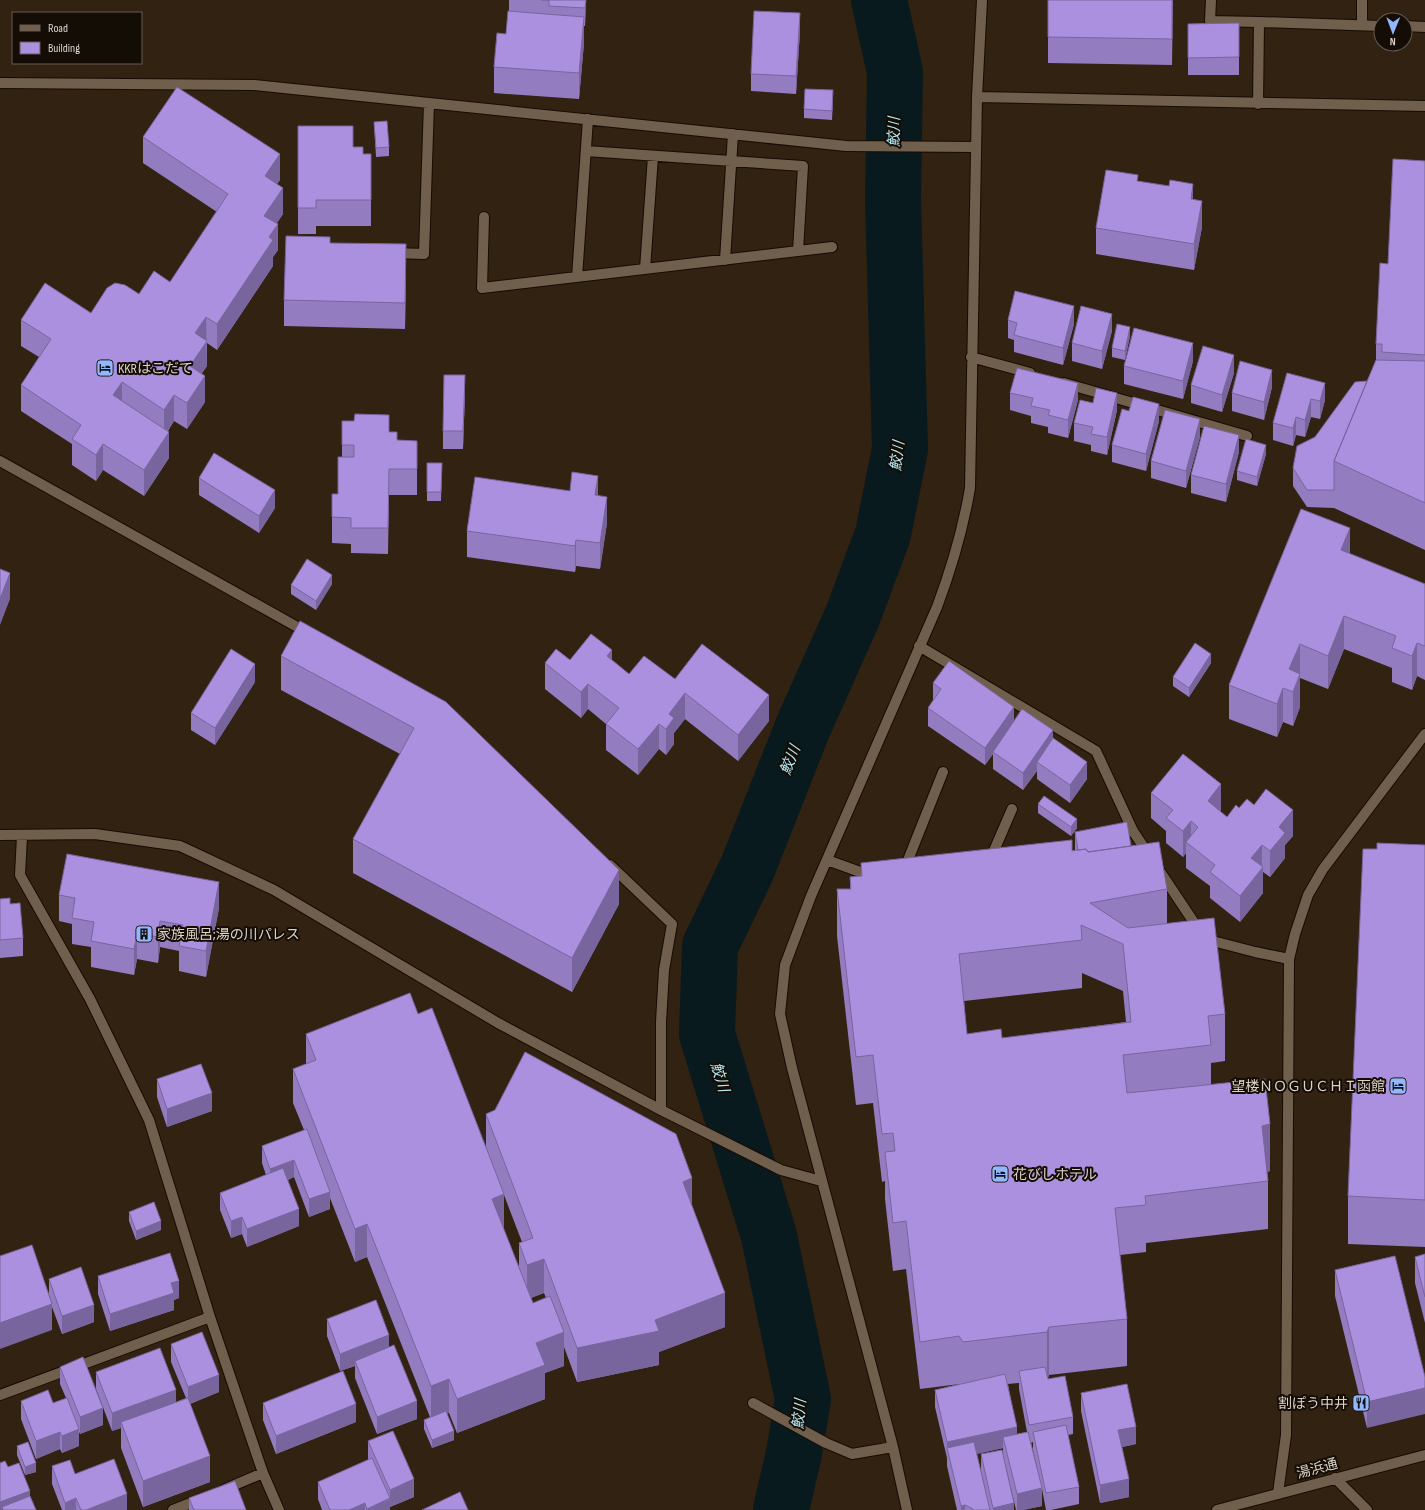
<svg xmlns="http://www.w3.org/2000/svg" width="1425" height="1510" viewBox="0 0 1425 1510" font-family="'Sofia Sans Condensed','Noto Sans JP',sans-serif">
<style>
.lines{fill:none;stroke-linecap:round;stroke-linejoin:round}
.river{stroke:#091a1e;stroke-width:56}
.minor-casing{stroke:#180b00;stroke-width:12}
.minor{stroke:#715f4d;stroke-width:10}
.wall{fill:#947cc1;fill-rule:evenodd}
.shaded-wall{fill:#78659d}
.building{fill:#ac90e0;stroke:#78659d;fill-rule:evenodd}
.labels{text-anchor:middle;stroke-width:4;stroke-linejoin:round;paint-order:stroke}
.poi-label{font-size:14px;fill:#dcd2c7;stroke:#140d06;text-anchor:start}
.street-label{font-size:14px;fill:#dcd2c7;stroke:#140d06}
.water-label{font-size:15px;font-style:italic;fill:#b3ebf8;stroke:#140d06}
</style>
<rect width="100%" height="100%" fill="#312211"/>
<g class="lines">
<!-- river -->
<path class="river" d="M781 1510 794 1453 803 1399 769 1236 707 1034 710 946 747 869 803 727 853 615 883 534 900 449 893 200 895 72 879 0"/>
<!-- minor casing -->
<g class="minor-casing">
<path id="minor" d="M1211 0 1210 21 1259 22 1258 104
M1259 22 1381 26
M1362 25V0
M1405 26 1425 27
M0 83 254 85 846 146 976 147
M977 97 1425 106
M586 151 803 166 798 251
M484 217 482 288 832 247
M394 253 424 254 429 103
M725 260 733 134
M645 269 653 156
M577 277 588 119
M971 357 1030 373
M1064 383 1247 436
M0 461 308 633
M919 646 1096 751 1133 831 1205 939 1255 952 1289 959
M0 835 95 834 180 846 274 890 498 1023 661 1110 781 1170 821 1181
M22 836 20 875 90 999 149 1120 210 1317 263 1473 279 1510
M827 860 874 877
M990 860 1012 809
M610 865 672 924 664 970 661 1022V1110
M904 870 943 772
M0 1395 210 1317
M753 1403 826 1443 852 1454 893 1447
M1335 1478 1367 1510
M225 1489 263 1473
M1278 1493 1286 1435 1289 959 1295 934 1308 895 1323 869 1425 734
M173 1510 201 1499
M907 1510 893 1447 792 1068 780 1014 785 965 811 896 937 607C952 567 963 529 970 488L977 97 982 0
M1217 1510 1425 1455"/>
</g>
<!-- minor -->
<use href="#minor" class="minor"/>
</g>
<!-- wall -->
<path class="wall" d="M509 0H586L585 26H584V43L579 99 494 93V67L506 34 509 11Z
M1173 0 1172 65 1048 63V37Z
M1239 23V75H1188V24Z
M800 31 796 94 751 91V74Z
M833 99 832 120 804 118V109Z
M374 122 389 147V156L376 157Z
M143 137 280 180 277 184 283 214 277 223 278 250 273 257V266L217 350 207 343V366L202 373 205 402 187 429 174 421 168 431 169 458 144 496 103 470 96 481 72 465V444L21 411V385L39 357 21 346V320L91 313 170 282 217 212 143 163Z
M353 147 363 154H371V226H316V234H298V208Z
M1425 161V550L1334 508 1307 507 1293 486V468L1315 437 1367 381 1376 361V344L1388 264Z
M1138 181 1193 200 1202 227 1194 270 1096 254V228Z
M330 243 406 270 405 329 284 326V300Z
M1008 320 1074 324 1063 365 1014 352V340L1008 338Z
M1112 331 1102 369 1072 361V343Z
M1130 336 1125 360 1112 357V348Z
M1193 361 1183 399 1124 384V366Z
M1234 373 1222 412 1191 403V385Z
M1287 373 1325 400 1320 419 1311 417 1305 437 1296 435 1293 446 1273 440V423Z
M1272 387 1264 420 1232 411V393Z
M465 393 463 449H443V431Z
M1010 393 1078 400 1068 438 1048 433V427L1031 423V416L1010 410Z
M1117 410 1107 455 1091 451V445L1074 441V423Z
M342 421 389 432 397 440 417 441V495H389L388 554 351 553V544L332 543V494H338L342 457Z
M1159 421 1146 471 1112 462V445Z
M1200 437 1186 488 1151 478V461Z
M1239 452 1226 502 1191 493V475Z
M1266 454 1257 486 1237 480V471Z
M427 463H442L441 501H427Z
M199 478 275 508 259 533 199 495Z
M598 496 607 523 600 569 576 566 575 572 467 557V531Z
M1350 554 1425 584V680L1417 676 1412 690 1392 682V668L1344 649 1328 689 1300 678V707L1293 726 1283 722 1277 737 1229 719V685Z
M332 584 316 610 291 594V585Z
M281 656 446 702 619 904 572 992 353 873V839L400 754 281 690Z
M570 660H612L629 674 675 679 769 721 738 761 685 719 674 733V744L666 755 659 749 638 775 606 750V724L588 709 581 718 545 689V663Z
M1211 663 1189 697 1173 686V677Z
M255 682 215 745 191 730V713Z
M933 683 1014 722 1053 738 1087 779 1070 803 1037 779V771L1023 790 993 769V754L985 765 928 726V708L933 700Z
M1151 793 1221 810 1220 811 1227 817 1239 808 1293 836 1285 845V858L1270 877 1263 872V893L1240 922 1210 898V886L1186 868V853L1183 857 1166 843V831L1151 818Z
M1038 804 1077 828 1071 836 1038 813Z
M1075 832 1131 846 1167 889V924L1225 1014V1061L1211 1063V1085L1270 1171 1267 1172 1268 1181V1229L1146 1243V1252L1120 1255 1127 1319V1366L1049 1375 1048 1378 1073 1417V1434L1068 1435 1079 1487V1504L1051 1510H1046L1042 1489V1506L1023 1510H1016L1003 1455V1448L976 1454 990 1510H957L947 1466V1458L935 1407V1390L960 1384 920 1389 906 1269 893 1271 885 1199V1181L882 1182 873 1103 856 1105 837 936V889H850V877L861 876V863L1075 850ZM1082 973 1123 991 1126 1022 1002 1038 967 1034 964 1001 1082 988ZM1019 1383V1389L1027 1432 1017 1434 1008 1384ZM1033 1442V1450L1040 1480 1031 1443Z
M1425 845V1247L1348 1244V1196L1377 849Z
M59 895 219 908 206 977 179 971V951L160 947 158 963 137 959 134 975 91 967V947L72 944V924L59 921Z
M0 899 10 904 23 938V956L0 958Z
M418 1014 486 1147V1114L692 1205 725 1327 659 1352V1365L577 1382 564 1347V1366L545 1373V1399L457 1433 449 1413H447L454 1440 432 1448 424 1429V1420L430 1417 367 1257 355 1262 330 1198V1209L309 1217 294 1177 288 1180 299 1226 247 1247 242 1234 231 1238 220 1210V1193L266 1175 262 1163V1146L304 1130 293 1103V1069L306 1064V1034ZM504 1195 522 1242 519 1243V1268L503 1228H504ZM544 1293 546 1298 533 1303 531 1298Z
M157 1079 212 1111 167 1127 157 1097Z
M129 1212 161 1230 136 1240 129 1221Z
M1425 1254V1323L1415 1283V1257Z
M1395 1256 1367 1428 1335 1296V1270Z
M98 1276 179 1298 174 1300V1310L110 1331 98 1294Z
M49 1279 94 1322 62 1334 52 1307V1330L49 1294Z
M327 1319 389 1347 417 1419 377 1434 355 1378V1366L340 1371 327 1336Z
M171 1344 219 1392 190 1404 210 1482 143 1507 121 1448V1428L112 1431 96 1389V1372L176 1402 186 1398 171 1362Z
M60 1367 103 1425 80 1434 79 1432V1446L62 1453 60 1449 36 1459 21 1419V1401L53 1403 66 1398 60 1384Z
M1081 1393 1136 1444 1122 1447 1129 1497 1100 1503 1081 1411Z
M263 1403 356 1422 276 1454 263 1420Z
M368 1441 414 1497 390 1507V1510H322L318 1499V1482L368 1460Z
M17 1446 36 1472 25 1475 17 1455Z
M981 1454 1014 1510H990L981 1472Z
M52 1466 75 1474 127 1510H62L52 1484Z
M189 1498 246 1510H189Z"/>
<!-- shaded-wall -->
<path class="shaded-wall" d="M586 0 585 26V8Z
M800 13V31L796 94V76Z
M584 17V43L579 99V73Z
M280 154V180L265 202V176Z
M1193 184V210L1191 199Z
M283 188V214L264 241V216Z
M1202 201V227L1194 270V244Z
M278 224V250L273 257V266L217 350V324L269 237Z
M406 244V270L405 329V303Z
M1074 306V324L1063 365V348Z
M1112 314V331L1102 369V351Z
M206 317 207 366 190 391V366L195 333Z
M1130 327V336L1125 360V351Z
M1193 343V361L1183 399V381Z
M1234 355V373L1222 412V395Z
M1272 370V387L1264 420V402Z
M465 375V393L463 449V431Z
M205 376V402L187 429V403Z
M122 382V408L113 395Z
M1078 383V400L1068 438V420Z
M1325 383V400L1320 419V401Z
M1117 393V410L1107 455V437Z
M174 395V421L164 435V410Z
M1311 399V417L1305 437V420Z
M1159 404V421L1146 471V454Z
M1296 417V435L1293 446V428Z
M1200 419V437L1186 488V471Z
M169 432V458L144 496V470Z
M1239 435V452L1226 502V484Z
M103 444V470L96 481V455Z
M1266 445V454L1257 486V477Z
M598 476V501L595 495Z
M275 490V508L259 533V516Z
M607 497V523L600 569V543Z
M1350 528V562L1341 550Z
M576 540V566L575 572V546Z
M10 573V599L0 625V599Z
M332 575V584L316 610V601Z
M1344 616V649L1328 689V656Z
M1417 643V676L1412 690V656Z
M1300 644V707L1293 726V692L1289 669Z
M612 650V676L607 656Z
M1211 654V663L1189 697V688Z
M255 664V682L215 745V728Z
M588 684V709L581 718V692Z
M1283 688V722L1277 737V704Z
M685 693V719L674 733V744L666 755V729L669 714Z
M769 695V721L738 761V735Z
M1014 707V725L993 752V754L985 765V748Z
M659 724V749L638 775V749Z
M1053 730V747L1037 762V771L1023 790V773Z
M1087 762V779L1070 803V785Z
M1221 784V810L1208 827V801Z
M1293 810V836L1285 845V858L1270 877V851L1279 827Z
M1077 819V828L1071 836V827Z
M1191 821V845L1186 842V853L1183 857V831Z
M1262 845V869L1263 867V893L1240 922V896L1251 858Z
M619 870V904L572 992V958Z
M219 882V908L206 977V951Z
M160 921V947L158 963V937Z
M137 933V959L134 975V949Z
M212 1093V1111L167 1127V1109Z
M1270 1124V1171L1262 1173V1126Z
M294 1160V1177L270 1186V1169Z
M692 1178V1212L683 1182Z
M330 1192V1209L309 1217V1199Z
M504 1194V1228L492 1233V1199Z
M299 1209V1226L247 1247V1229Z
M242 1217V1234L231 1238V1221Z
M161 1221V1230L136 1240V1231Z
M367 1224V1257L355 1262V1229Z
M544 1259V1293L527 1299V1265Z
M179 1281V1298L174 1300V1310L110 1331V1314L171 1283Z
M725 1293V1327L659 1352V1365L577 1382V1348L655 1320Z
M52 1304V1330L0 1349V1323Z
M94 1305V1322L62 1334V1316Z
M1049 1327V1375L1047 1380V1332Z
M564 1332V1366L545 1373V1399L457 1433V1399L536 1343Z
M389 1335V1353L355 1361V1366L340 1371V1354Z
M219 1375V1392L188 1404V1387Z
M449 1379V1413L431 1420V1386Z
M1425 1388V1414L1367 1428V1402Z
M176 1390V1407L121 1422V1428L112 1431V1413Z
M417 1401V1419L377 1434V1417Z
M356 1404V1422L276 1454V1436Z
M103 1408V1425L80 1434V1417Z
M1017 1427V1445L1003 1437V1448L950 1460 947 1450V1442Z
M1136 1427V1444L1118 1448V1430Z
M79 1429V1446L62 1453V1436Z
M454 1431V1440L432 1448V1440Z
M60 1432V1449L36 1459V1441Z
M210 1456V1482L143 1507V1481Z
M36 1463V1472L25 1475V1467Z
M414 1479V1497L390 1507V1510H367V1509L390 1499V1490Z
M1129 1479V1497L1100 1503V1485Z
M1042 1488V1506L1023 1510H1017V1494Z
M30 1491V1509L2 1507V1510H0V1502Z
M127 1494V1510H86Z
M76 1498V1510H65V1503Z
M365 1503V1510H349Z
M1014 1503V1510H993V1508Z
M965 1505V1510H961V1506Z"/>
<!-- building -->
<path class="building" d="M541 0H586L585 8 549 6V0Z
M1048 0H1172V39L1048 37Z
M508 11 584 17 579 73 494 67 497 33 506 34Z
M754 11 800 13 796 76 751 74Z
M1239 23V57L1188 58V24Z
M177 87 280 154 265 176 283 188 264 216 278 224 269 237 273 240 217 324 206 317 195 333 207 341 190 366 205 376 187 403 174 395 164 410 122 382 113 395 169 432 144 470 103 444 96 455 72 439 81 425 21 385 51 339 21 320 45 283 91 313 107 288 115 283 125 285 139 294 154 271 170 282 228 194 143 137Z
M805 89 833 90 832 111 804 109Z
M387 121 389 147 376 148 374 122Z
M298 126H353V147H363V154H371V200H316V208H298Z
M1393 159 1425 161V355L1382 352V344H1376L1380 263 1388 264Z
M1106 170 1138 175 1137 181 1169 186 1170 180 1193 184 1191 199 1202 201 1194 244 1096 228Z
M286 236 330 237V243L406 244 405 303 284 300Z
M1015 291 1074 306 1063 348 1014 335 1017 323 1008 320Z
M1081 306 1112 314 1102 351 1072 343Z
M1117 324 1130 327 1125 351 1112 348Z
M1134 328 1193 343 1183 381 1124 366Z
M1203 346 1234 355 1222 395 1191 385Z
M1376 360 1425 361V503L1334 461Z
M1240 361 1272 370 1264 402 1232 393Z
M1017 368 1078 383 1068 420 1048 415 1050 410 1031 406 1033 398 1010 393Z
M1287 373 1325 383 1320 401 1311 399 1305 420 1296 417 1293 428 1273 423Z
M444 375H465L463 431H443Z
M1367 381 1334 461V490H1307L1293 468 1297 446 1315 437 1355 382Z
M1096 388 1117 393 1107 437 1091 434 1093 427 1074 423 1080 400 1093 403Z
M1133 397 1159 404 1146 454 1112 445 1122 409 1129 411Z
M1165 410 1200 419 1186 471 1151 461Z
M355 414 389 415V432H397V440L417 441V469H389L388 528H351V518L332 517V494H338V457H354V445H342V421H354Z
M1204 426 1239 435 1226 484 1191 475Z
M1246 439 1266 445 1257 477 1237 471Z
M214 453 275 490 259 516 199 478Z
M427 463H442L441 492H427Z
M572 472 598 476 595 495 607 497 600 543 576 540 575 546 467 531 475 477 570 491Z
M1301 509 1350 528 1341 550 1425 584V646L1417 643 1412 656 1392 648 1396 636 1344 616 1328 656 1300 644 1289 669 1300 674 1293 692 1283 688 1277 704 1229 685Z
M307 559 332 575 316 601 291 585Z
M0 569 10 573 0 599Z
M300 621 446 702 619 870 572 958 353 839 414 728 281 656Z
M591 634 612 650 607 656 629 674 644 656 675 679 702 644 769 695 738 735 685 693 669 714 674 718 666 729 659 724 638 749 606 724 619 708 588 684 581 692 545 663 556 649 570 660Z
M1195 643 1211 654 1189 688 1173 677Z
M231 649 255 664 215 728 191 713Z
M949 661 1014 707 985 748 928 708 941 689 933 683Z
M1022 709 1053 730 1023 773 993 752Z
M1053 738 1087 762 1070 785 1037 762Z
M1183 754 1221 784 1208 801 1227 817 1236 805 1239 808 1247 799 1254 805 1266 789 1293 810 1279 827 1285 833 1270 851 1262 845 1251 858 1263 867 1240 896 1210 872 1215 865 1186 842 1198 827 1191 821 1183 831 1166 818 1173 810 1151 793Z
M1044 796 1077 819 1071 827 1038 804Z
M1127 822 1131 846 1088 852 1086 849 1078 850 1075 832Z
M1072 840V851L1086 849 1088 852 1159 842 1167 889 1090 903 1128 928 1214 918 1225 1014 1208 1016 1211 1045 1123 1055 1127 1093 1265 1079 1270 1124 1262 1126 1268 1181 1145 1196 1146 1205 1115 1208 1127 1319 1049 1327 1047 1332 963 1342 959 1336 920 1342 906 1221 893 1223 885 1152 895 1151 893 1133 882 1134 873 1055 856 1057 837 889H851L850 877 862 876 861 863ZM1081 925 1123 944 1131 1022 1002 1038 1001 1029 967 1034 959 954 1082 940Z
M1377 843 1425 845V1200L1348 1196 1363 849H1377Z
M67 854 219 882 206 951 179 946 183 925 160 921 158 937 137 933 134 949 91 941 94 922 72 918 75 898 59 895Z
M10 898V904L20 903 23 938 0 940V899Z
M410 993 418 1014 432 1008 504 1194 492 1199 533 1303 550 1296 564 1332 536 1343 545 1365 457 1399 449 1379 431 1386 367 1224 355 1229 293 1069 316 1060 306 1034Z
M525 1052 676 1134 692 1178 683 1182 725 1293 655 1320 659 1331 577 1348 544 1259 527 1265 519 1243 533 1238 486 1114 495 1110Z
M201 1064 212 1093 167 1109 157 1079Z
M307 1129 330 1192 309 1199 294 1160 270 1169 262 1146Z
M283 1168 299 1209 247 1229 242 1217 231 1221 220 1193Z
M154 1202 161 1221 136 1231 129 1212Z
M32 1245 52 1304 0 1323V1256Z
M170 1253 179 1281 171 1283 174 1293 110 1314 98 1276Z
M1425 1254V1297L1415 1257Z
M1395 1256 1425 1377V1388L1367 1402 1335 1270Z
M81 1267 94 1305 62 1316 49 1279Z
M376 1300 389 1335 340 1354 327 1319Z
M202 1332 219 1375 188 1387 171 1344Z
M394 1345 417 1401 377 1417 355 1361Z
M160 1348 176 1390 112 1413 96 1372Z
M83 1357 103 1408 80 1417 60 1367Z
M1045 1367 1048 1379 1065 1376 1073 1417 1029 1425 1019 1371Z
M343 1371 356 1404 276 1436 263 1403Z
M1005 1374 1017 1427 947 1442 935 1390Z
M1127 1384 1136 1427 1118 1430 1129 1479 1100 1485 1081 1393Z
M48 1390 53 1403 67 1398 79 1429 62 1436 60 1432 36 1441 21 1401Z
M188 1398 210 1456 143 1481 121 1422Z
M446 1411 454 1431 432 1440 424 1420Z
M1066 1425 1079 1487 1046 1493 1033 1432Z
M393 1431 414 1479 390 1490 368 1441Z
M1028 1432 1042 1488 1017 1494 1003 1437Z
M28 1442 36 1463 25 1467 17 1446Z
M974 1442 990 1510H973V1509L965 1505 961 1506 947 1448Z
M1002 1450 1014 1503 993 1508 981 1454Z
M372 1458 390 1498 367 1509 365 1503 349 1510H330L318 1482Z
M114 1459 127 1494 86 1510H81L76 1498 65 1503 52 1466 70 1460 75 1474Z
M5 1461 8 1467 19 1463 30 1491 0 1502V1463Z
M235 1481 246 1510H194L189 1498Z
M460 1492 468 1510H422Z
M30 1496 36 1510H3L2 1507Z"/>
<!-- icons -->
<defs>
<g id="hotel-square" transform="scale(0.9)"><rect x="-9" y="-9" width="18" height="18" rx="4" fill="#93b7fd" stroke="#140d06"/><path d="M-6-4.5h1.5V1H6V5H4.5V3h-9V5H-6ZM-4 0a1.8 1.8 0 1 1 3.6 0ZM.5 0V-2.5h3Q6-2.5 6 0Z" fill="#111"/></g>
<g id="building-square" transform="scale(0.9)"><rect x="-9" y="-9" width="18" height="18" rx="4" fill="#93b7fd" stroke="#140d06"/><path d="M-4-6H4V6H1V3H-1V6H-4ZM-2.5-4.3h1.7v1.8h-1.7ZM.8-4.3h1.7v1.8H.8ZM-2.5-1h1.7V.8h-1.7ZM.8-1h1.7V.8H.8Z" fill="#111"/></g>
<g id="restaurant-square" transform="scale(0.9)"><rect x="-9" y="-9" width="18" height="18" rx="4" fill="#93b7fd" stroke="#140d06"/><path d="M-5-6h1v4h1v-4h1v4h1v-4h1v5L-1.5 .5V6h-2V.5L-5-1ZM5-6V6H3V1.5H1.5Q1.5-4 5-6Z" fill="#111"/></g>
</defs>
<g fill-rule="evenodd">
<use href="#hotel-square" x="105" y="368"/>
<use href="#building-square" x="144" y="934"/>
<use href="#hotel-square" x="1398" y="1086"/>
<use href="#hotel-square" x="1000" y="1174"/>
<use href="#restaurant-square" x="1361" y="1403"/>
</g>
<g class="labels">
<!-- poi labels -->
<g class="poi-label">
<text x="118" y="373">KKRはこだて</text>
<text x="157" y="939">家族風呂;湯の川パレス</text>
<text x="1385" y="1091" text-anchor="end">望楼ＮＯＧＵＣＨＩ函館</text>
<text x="1013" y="1179">花びしホテル</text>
<text x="1348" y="1408" text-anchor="end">割ぽう中井</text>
</g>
<!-- street labels -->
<g class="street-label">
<text transform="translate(1317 1468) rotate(-15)" y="5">湯浜通</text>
</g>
<!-- water labels -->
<g class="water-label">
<text transform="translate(894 132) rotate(-89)" y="5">鮫川</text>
<text transform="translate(897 456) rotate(-83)" y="5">鮫川</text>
<text transform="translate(790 760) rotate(-69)" y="5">鮫川</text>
<text transform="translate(720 1077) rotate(73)" y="5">鮫川</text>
<text transform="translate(799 1414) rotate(-84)" y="5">鮫川</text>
</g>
</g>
<!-- legend -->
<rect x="12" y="12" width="130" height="52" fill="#140d06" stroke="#645c53"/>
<rect x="20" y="25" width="20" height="6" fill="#715f4d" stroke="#645c53"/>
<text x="48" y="32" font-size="12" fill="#dcd2c7">Road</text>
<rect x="20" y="42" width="20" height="12" fill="#ac90e0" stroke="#645c53"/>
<text x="48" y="52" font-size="12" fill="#dcd2c7">Building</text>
<!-- north arrow -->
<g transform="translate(1393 32) rotate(181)"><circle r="19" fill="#140d06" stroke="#645c53"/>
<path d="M0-3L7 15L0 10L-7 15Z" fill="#93b7fd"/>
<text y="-6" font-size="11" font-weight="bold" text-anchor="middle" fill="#dcd2c7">N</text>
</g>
</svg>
